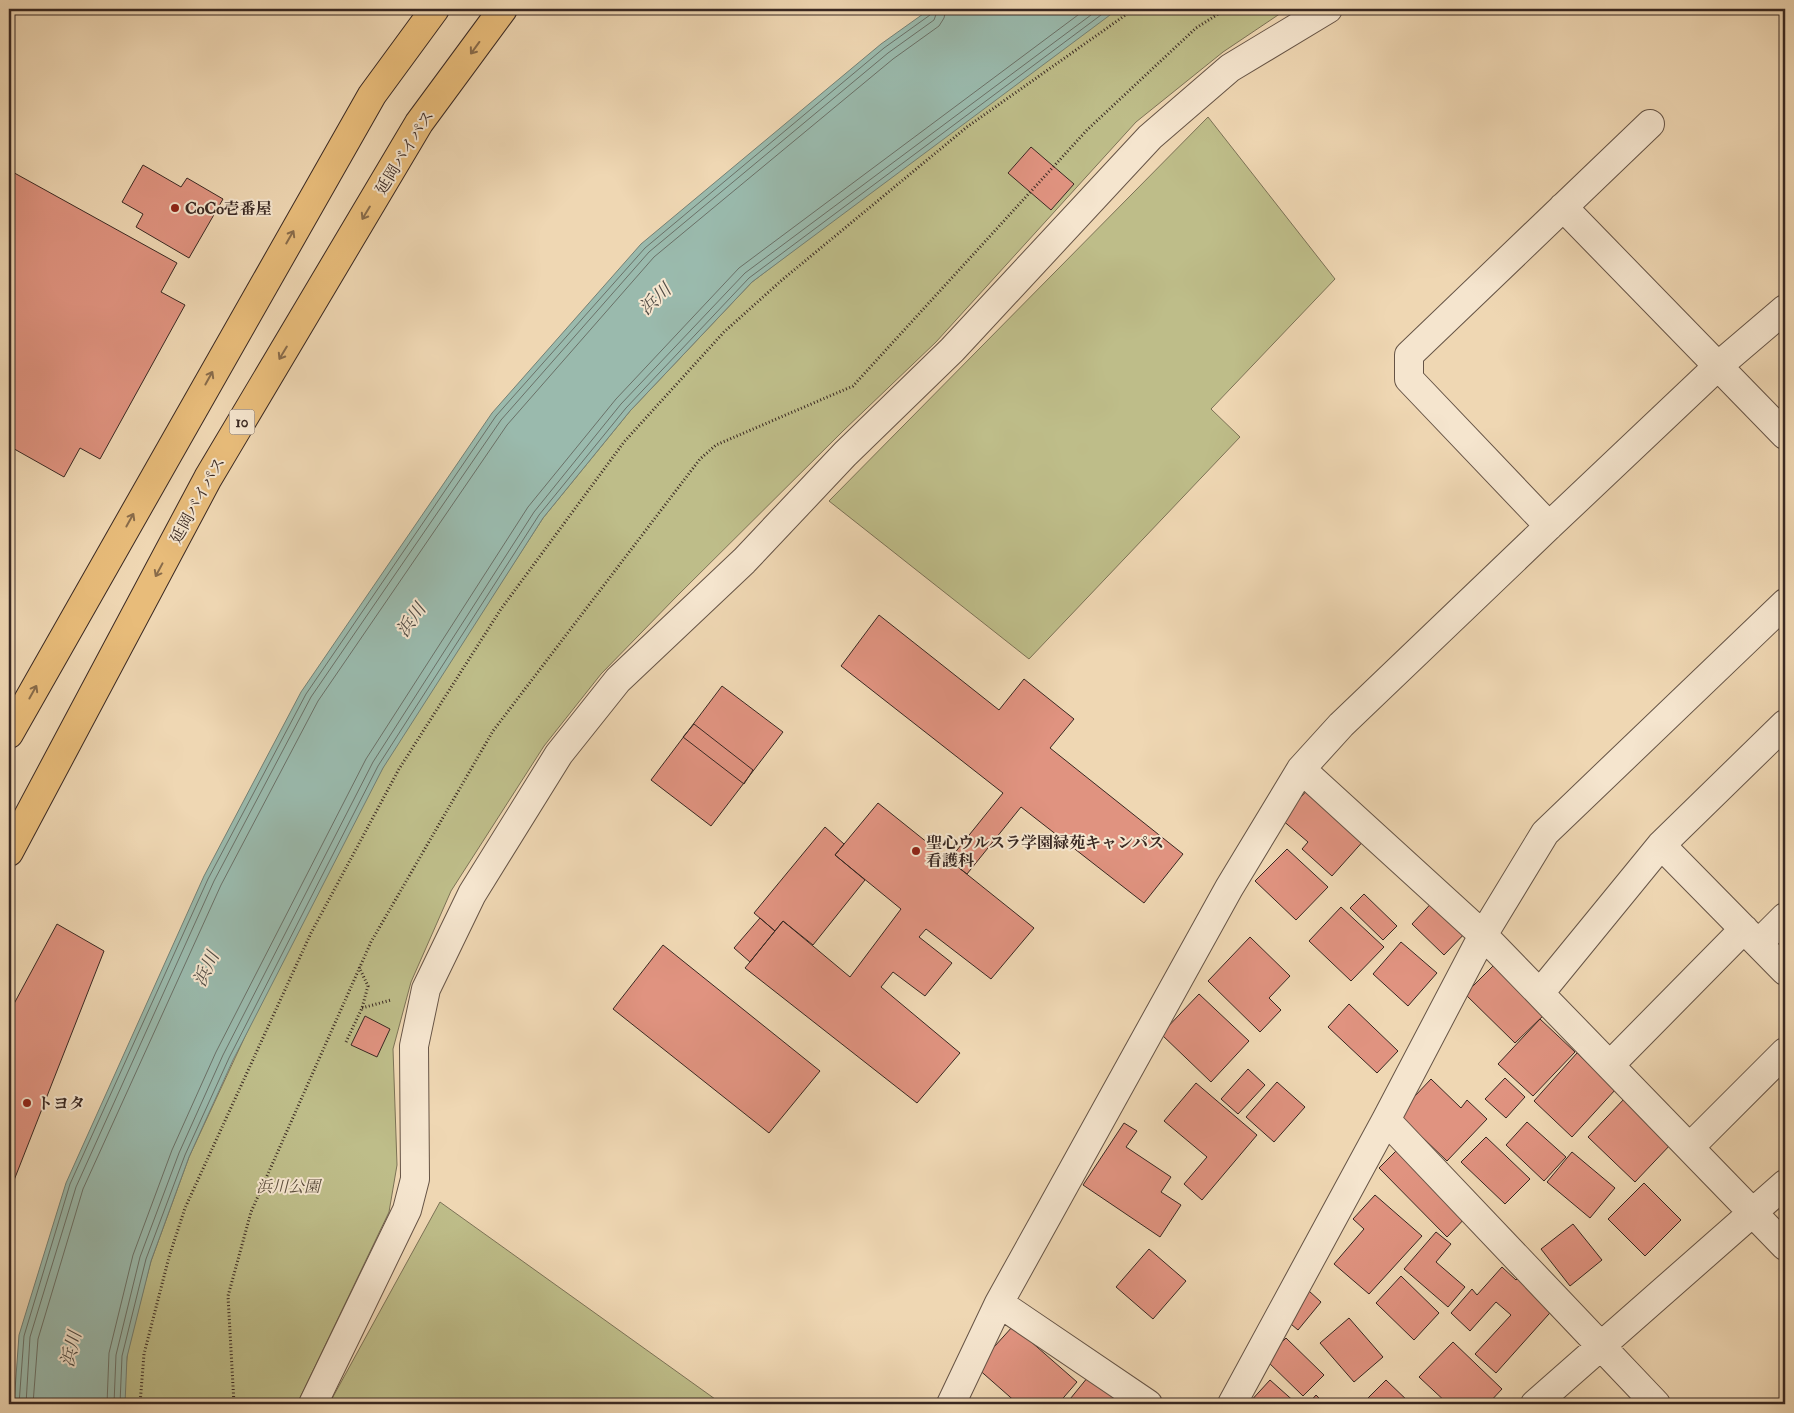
<svg xmlns="http://www.w3.org/2000/svg" width="1794" height="1413" viewBox="0 0 1794 1413" font-family="'IM FELL Double Pica','Noto Serif JP',serif">
<style>
.green{fill:#bebd89;stroke:#7c7256}
.water{fill:#9abaad;stroke:#738075}
.lines{fill:none;stroke-linecap:round;stroke-linejoin:round}
.shore{stroke:#6a7168;stroke-width:1}
.building{fill:#e09380;stroke:#392822}
.street-casing{stroke:#665446;stroke-width:30}
.highway-casing{stroke:#392822;stroke-width:30}
.path{stroke:#392822;stroke-width:3;stroke-dasharray:1 2.5;stroke-linecap:butt}
.street{stroke:#f5e5ce;stroke-width:28}
.highway{stroke:#e8bc7a;stroke-width:28}
.oneway{stroke:#886b4a}
.poi-dot{fill:#8f2418;stroke:#f5e5ce;stroke-width:2}
.labels{text-anchor:middle;stroke-width:4;stroke-linejoin:round;paint-order:stroke}
.shield{fill:#f5e5ce;stroke:#716156;stroke-width:1}
.shield-label{font-size:15px;font-weight:bold;fill:#392822}
.street-label{font-size:16px;fill:#392822;stroke:#f5e5ce}
.poi-label{font-size:16px;font-weight:bold;fill:#392822;stroke:#f5e5ce;text-anchor:start}
.park-label{font-size:16px;font-style:italic;fill:#5a4d3c;stroke:#f5e5ce}
.water-label{font-size:18px;font-style:italic;fill:#514c45;stroke:#f5e5ce}
</style>
<rect width="100%" height="100%" fill="#efd7b3"/>
<filter id="stains"><feTurbulence type="fractalNoise" baseFrequency=".004" numOctaves="4"/><feColorMatrix values="0 0 0 0 .2 0 0 0 0 .09 0 0 0 0 .02 0 0 0 .5 -.17"/></filter>
<radialGradient id="worn" r=".72"><stop offset=".6" stop-color="#630" stop-opacity="0"/><stop offset="1" stop-color="#630" stop-opacity=".3"/></radialGradient>
<!-- green -->
<path class="green" d="M1108 9H1287L1223 52 1136 122 936 342 843 431 677 596 601 674 544 746 451 891 411 982 393 1049 397 1165 389 1212 297 1404H122L128 1348 151 1261 189 1157 301 916 392 751 543 518 630 411 752 282Z
M1208 117 1335 279 1211 409 1240 437 1029 659 829 501Z
M440 1202 722 1404H329Z"/>
<!-- water -->
<path class="water" d="M930 9H1118L752 282 630 411 543 518 383 768 233 1060 189 1157 151 1261 127 1357 125 1404H14L19 1335 66 1183 204 876 301 692 492 413 641 244 881 44Z"/>
<g class="lines">
<!-- shore -->
<path class="shore" d="M19 1404 24 1336 70 1184 208 879 306 694 496 416 645 248 884 48 930 15 932 9
M26 1404 30 1337 76 1187 214 881 311 697 501 420 649 252 888 53 934 20 938 9
M33 1404 38 1339 83 1189 221 885 318 701 507 425 654 257 893 59 939 26 944 18 946 9
M107 1404 109 1353 133 1255 172 1150 216 1052 366 759 528 507 616 399 739 268 1086 9
M114 1404 116 1355 140 1257 179 1153 223 1055 373 762 534 512 621 404 745 273 1099 9
M120 1404 122 1356 146 1259 185 1155 229 1058 378 766 539 515 626 408 749 278 1109 9"/>
</g>
<!-- building -->
<path class="building" d="M1031 147 1074 184 1051 210 1008 173Z
M143 165 181 187 187 178 223 199 189 258 136 227 143 214 122 202Z
M9 170 177 263 161 292 185 305 100 459 80 448 64 477 9 446Z
M879 615 999 710 1024 679 1074 719 1050 748 1183 854 1144 903 1021 807 967 874 949 860 1003 793 841 666Z
M722 686 783 732 711 826 651 780Z
M694 724 753 770 744 784 683 737Z
M1310 787 1366 838 1332 876 1302 849 1308 842 1281 819Z
M878 803 1034 928 991 979 926 929 919 937 952 963 925 996 893 972 881 987 960 1053 917 1103 745 968 783 921 850 977 901 909 835 855Z
M825 827 844 844 835 855 865 880 813 945 783 921 775 931 754 913Z
M1287 849 1328 887 1296 920 1255 881Z
M1364 894 1397 926 1383 940 1350 908Z
M1438 896 1470 928 1444 955 1412 924Z
M1341 907 1384 947 1351 981 1309 941Z
M760 918 775 931 750 962 734 948Z
M57 924 104 951 9 1193V1013Z
M1250 937 1290 976 1269 998 1281 1010 1260 1032 1208 981Z
M1401 942 1437 973 1408 1006 1373 974Z
M663 945 820 1071 769 1133 613 1009Z
M1496 963 1546 1013 1515 1043 1465 994Z
M1199 994 1249 1041 1211 1082 1161 1034Z
M1349 1004 1398 1051 1377 1073 1328 1027Z
M365 1016 390 1029 377 1057 351 1045Z
M1540 1019 1575 1052 1533 1096 1498 1064Z
M1577 1053 1616 1089 1572 1137 1534 1101Z
M1248 1069 1265 1085 1238 1114 1221 1099Z
M1505 1078 1525 1097 1506 1118 1485 1099Z
M1431 1079 1461 1108 1467 1100 1487 1119 1447 1161 1398 1114Z
M1277 1082 1305 1107 1274 1142 1246 1117Z
M1196 1083 1257 1135 1202 1200 1184 1184 1207 1157 1164 1121Z
M1625 1098 1672 1143 1635 1182 1588 1137Z
M1527 1122 1566 1157 1544 1181 1506 1145Z
M1124 1123 1137 1131 1126 1147 1171 1177 1161 1192 1181 1205 1160 1237 1083 1185Z
M1486 1137 1530 1179 1505 1204 1461 1162Z
M1402 1145 1470 1213 1447 1237 1379 1168Z
M1572 1152 1615 1188 1590 1218 1547 1182Z
M1644 1183 1681 1220 1645 1256 1608 1219Z
M1375 1195 1422 1236 1369 1294 1334 1264 1364 1229 1353 1219Z
M1573 1224 1602 1260 1570 1286 1541 1249Z
M1436 1232 1451 1244 1436 1262 1465 1287 1448 1307 1404 1269Z
M1149 1249 1186 1281 1153 1319 1116 1287Z
M1502 1267 1516 1280 1522 1274 1557 1305 1496 1373 1475 1354 1511 1315 1496 1302 1470 1331 1451 1313 1472 1289 1477 1295Z
M1401 1276 1439 1313 1414 1340 1376 1303Z
M1309 1291 1321 1302 1298 1330 1285 1319Z
M1349 1318 1383 1357 1354 1382 1320 1343Z
M1013 1326 1077 1382 1058 1404H1018L976 1367Z
M1286 1338 1324 1375 1303 1396 1265 1359Z
M1453 1342 1502 1389 1488 1404H1448L1419 1377Z
M1088 1377 1122 1404H1066Z
M1270 1380 1297 1404H1248Z
M1386 1380 1411 1404H1362Z
M1316 1395 1325 1404H1308Z"/>
<g class="lines">
<!-- street casing -->
<g class="street-casing">
<path id="street" d="M1563 207 1785 435
M1549 526 1409 379V355L1650 124
M1301 769 1483 935 1785 1246
M1661 845 1785 971
M1759 943 1785 917
M1540 993 1661 845 1785 724
M1610 1065 1744 929
M1386 1120 1656 1404
M1690 1147 1785 1052
M999 1303 1148 1404
M313 1404 407 1210 415 1179 414 1046 426 989 472 894 559 754 618 680 744 561 845 454 952 350 1150 137 1230 68 1328 9
M951 1404 999 1303 1049 1213 1229 888 1301 769 1341 725 1549 526 1717 367 1785 309
M1232 1404 1386 1120 1483 935 1545 833 1785 603
M1535 1404 1785 1184"/>
</g>
<!-- highway casing -->
<g class="highway-casing">
<path id="highway" d="M9 734 372 95 435 9
M9 852 208 478 419 123 503 9"/>
</g>
<!-- path -->
<path class="path" d="M362 1008 391 1000
M346 1042 362 1008 368 986 359 967
M140 1404 144 1354 169 1257 185 1208 311 933 399 769 501 609 624 442 724 332 782 280 967 127 1134 9
M234 1404 228 1296 251 1212 371 942 493 731 700 459 716 445 853 386 1087 130 1196 28 1226 9"/>
<!-- street -->
<use href="#street" class="street"/>
<!-- highway -->
<use href="#highway" class="highway"/>
</g>
<!-- one-way arrows -->
<defs><path id="oneway-shaft" d="M-6 0H5M1.5-3L5.5 0L1.5 3" fill="none" stroke-width="1.6" stroke-linecap="round" stroke-linejoin="round" transform="scale(1.25)"/></defs>
<g class="oneway">
<use href="#oneway-shaft" transform="translate(475 48) rotate(126)"/>
<use href="#oneway-shaft" transform="translate(366 213) rotate(121)"/>
<use href="#oneway-shaft" transform="translate(290 237) rotate(-60)"/>
<use href="#oneway-shaft" transform="translate(283 353) rotate(121)"/>
<use href="#oneway-shaft" transform="translate(209 378) rotate(-61)"/>
<use href="#oneway-shaft" transform="translate(130 520) rotate(-61)"/>
<use href="#oneway-shaft" transform="translate(159 570) rotate(118)"/>
<use href="#oneway-shaft" transform="translate(33 692) rotate(-61)"/>
</g>
<!-- markers -->
<g class="poi-dot">
<circle cx="175" cy="208" r="5"/>
<circle cx="916" cy="851" r="5"/>
<circle cx="27" cy="1103" r="5"/>
</g>
<g class="labels">
<!-- shield labels -->
<rect class="shield" x="229.5" y="409.5" width="25" height="25" rx="4"/>
<g class="shield-label">
<text x="242" y="427">10</text>
</g>
<!-- street labels -->
<g class="street-label">
<text transform="translate(404 152) rotate(-58)" y="6">延岡バイパス</text>
<text transform="translate(197 500) rotate(-61)" y="6">延岡バイパス</text>
</g>
<!-- poi labels -->
<g class="poi-label">
<text x="185" y="214">CoCo壱番屋</text>
<text x="926" y="848">聖心ウルスラ学園緑苑キャンパス<tspan x="926" dy="18">看護科</tspan></text>
<text x="37" y="1109">トヨタ</text>
</g>
<!-- park labels -->
<g class="park-label">
<text x="288" y="1192">浜川公園</text>
</g>
<!-- water labels -->
<g class="water-label">
<text transform="translate(655 299) rotate(-43)" y="6">浜川</text>
<text transform="translate(411 620) rotate(-55)" y="6">浜川</text>
<text transform="translate(206 969) rotate(-65)" y="6">浜川</text>
<text transform="translate(71 1349) rotate(-76)" y="6">浜川</text>
</g>
</g>
<!-- margin -->
<rect width="1794" height="1413" fill="none" stroke="#efd7b3" stroke-width="30"/>
<rect x="10" y="10" width="1774" height="1393" fill="none" stroke="#392822" stroke-width="2.5"/>
<rect x="15" y="15" width="1764" height="1383" fill="none" stroke="#392822"/>
<rect width="100%" height="100%" filter="url(#stains)"/>
<rect width="100%" height="100%" fill="url(#worn)"/>
</svg>
